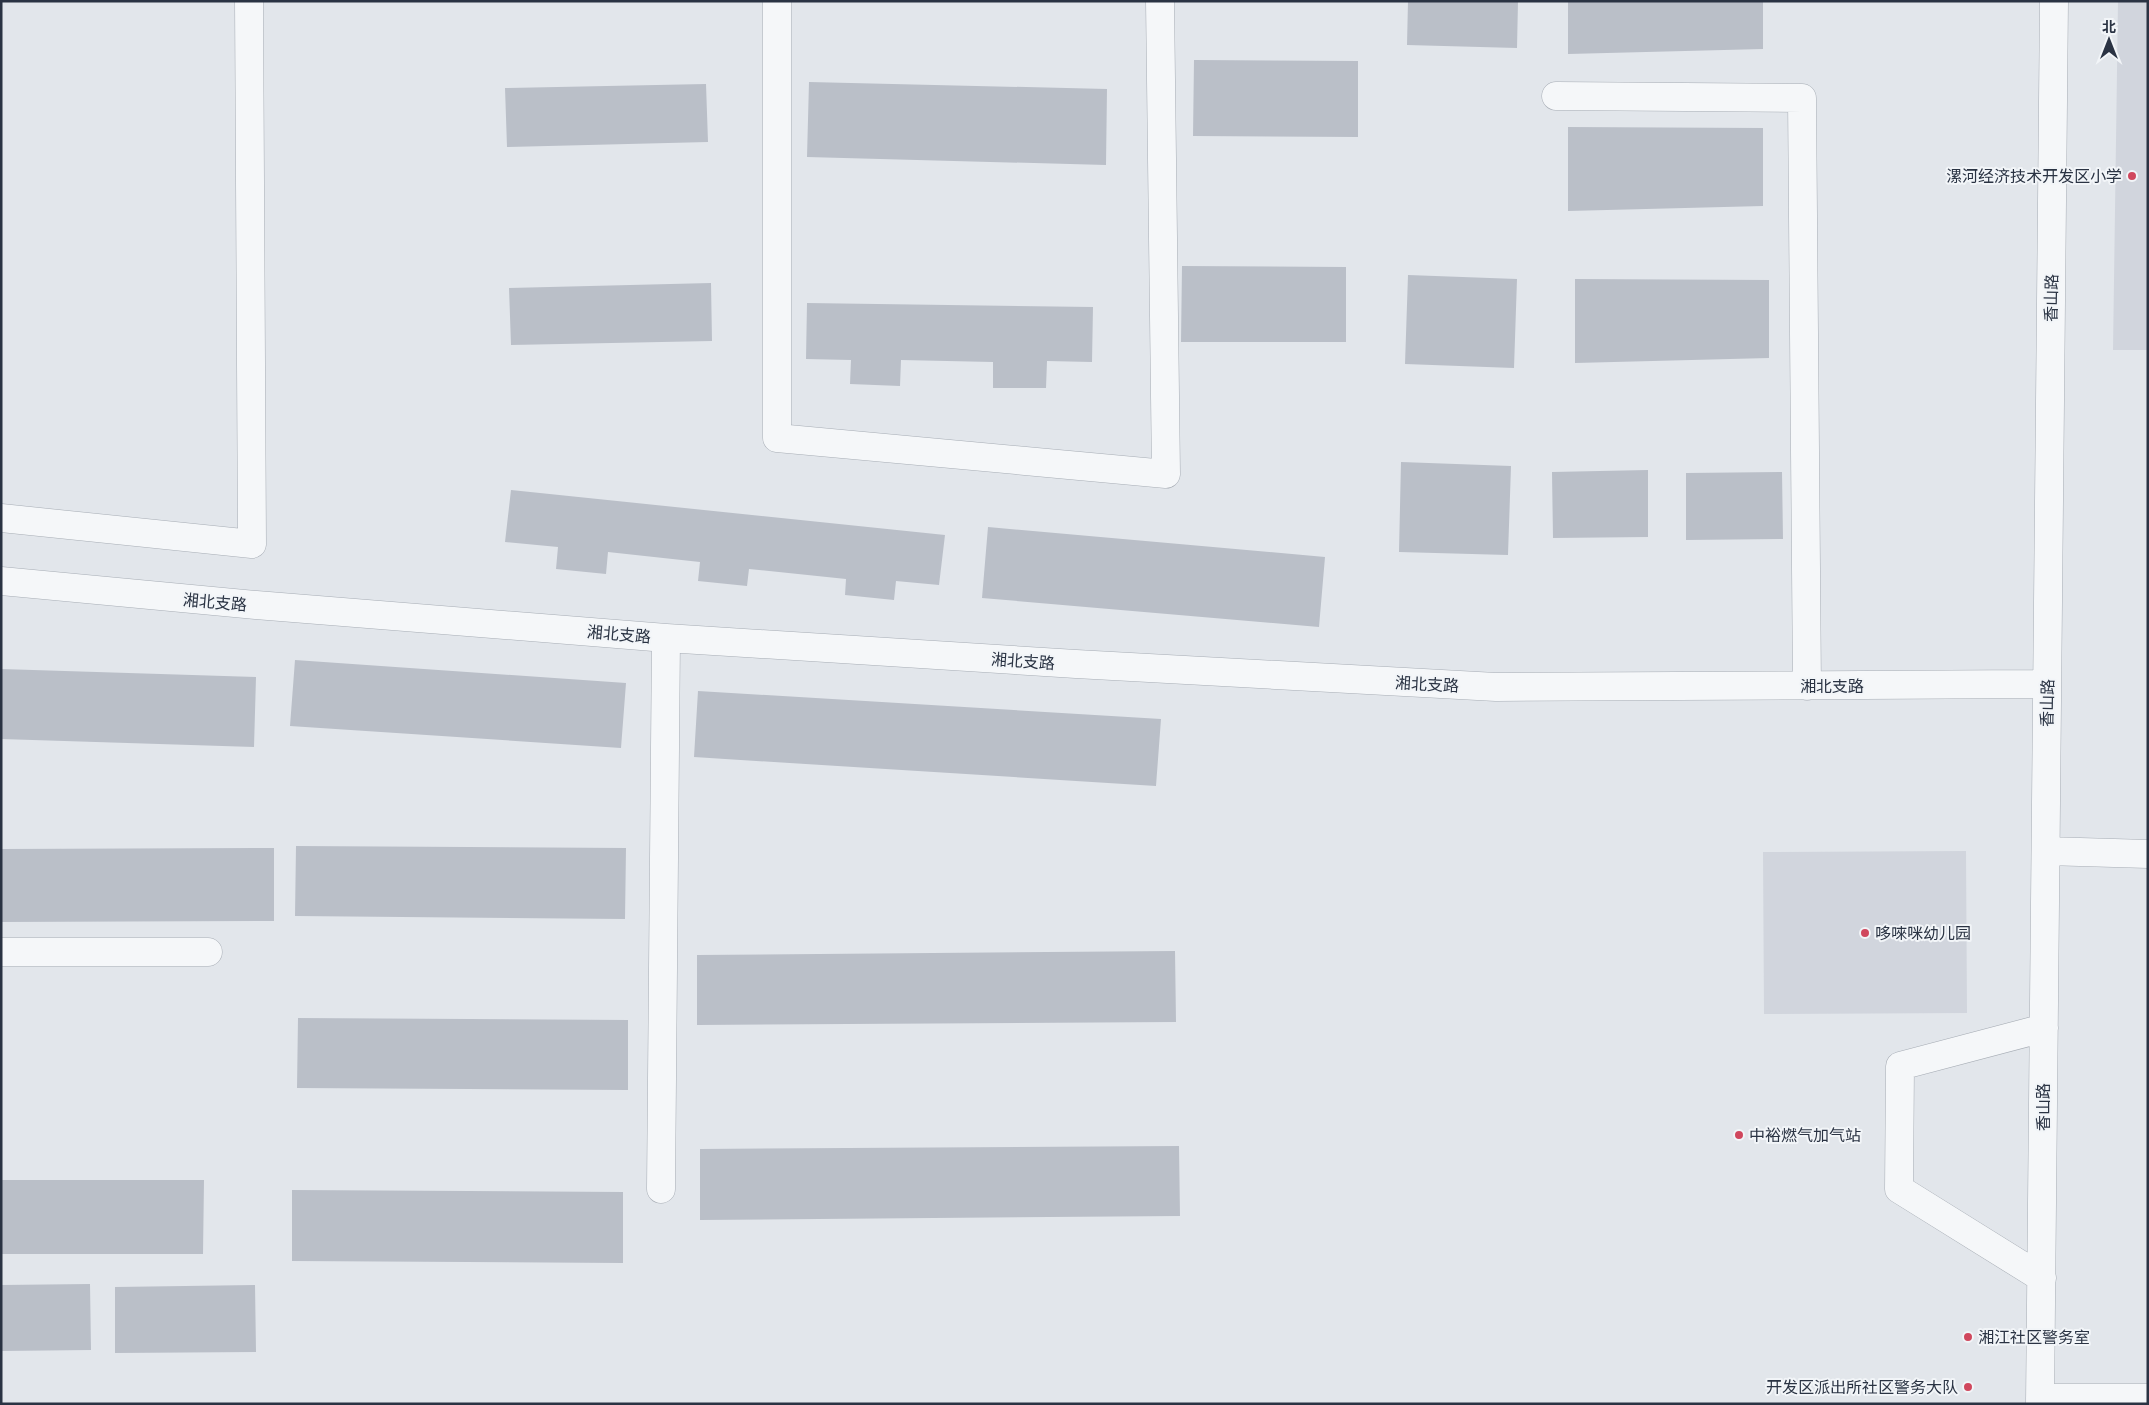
<svg xmlns="http://www.w3.org/2000/svg" width="2149" height="1405" viewBox="0 0 2149 1405" font-family="'Space Grotesk','Noto Sans SC',sans-serif">
<style>
.built{fill:#d1d5dd}
.building{fill:#babfc8}
.lines{fill:none;stroke-linecap:round;stroke-linejoin:round}
.minor-casing{stroke:#a7adb5;stroke-width:29}
.minor{stroke:#f5f7f9;stroke-width:28}
.poi-dot{fill:#d0475d;stroke:#f2f5f8;stroke-width:2}
.labels{text-anchor:middle;stroke-width:4;stroke-linejoin:round;paint-order:stroke}
.poi-label{font-size:16px;fill:#2a3343;stroke:#f2f5f8;text-anchor:start}
.street-label{font-size:16px;fill:#2a3343;stroke:#f2f5f8}
</style>
<rect width="100%" height="100%" fill="#e2e6eb"/>
<!-- built -->
<path class="built" d="M2118 1H2148V350H2113Z
M1966 851 1967 1013 1764 1014 1763 852Z"/>
<!-- building -->
<path class="building" d="M1408 1H1518L1517 48 1407 45Z
M1568 1H1763V49L1568 54Z
M1194 60 1358 61V137L1193 136Z
M809 82 1107 89 1106 165 807 157Z
M706 84 708 142 507 147 505 88Z
M1568 127 1763 128V206L1568 211Z
M1182 266 1346 267V342H1181Z
M1408 275 1517 279 1514 368 1405 364Z
M1575 279 1769 280V358L1575 363Z
M711 283 712 341 511 345 509 288Z
M807 303 1093 307 1092 362 1047 361 1046 388H993V362L901 360 900 386 850 384 851 360 806 359Z
M1401 462 1511 466 1508 555 1399 552Z
M1648 470V537L1553 538 1552 472Z
M1782 472 1783 539 1686 540V473Z
M511 490 945 535 939 585 896 581 894 600 845 595 846 579 749 569 747 586 698 581 700 562 608 552 606 574 556 569 558 547 505 542Z
M988 527 1325 557 1319 627 982 598Z
M295 660 626 683 621 748 290 726Z
M1 669 256 677 254 747 1 739Z
M698 691 1161 719 1156 786 694 757Z
M296 846 626 848 625 919 295 916Z
M274 848V921L1 922V849Z
M1175 951 1176 1022 697 1025V955Z
M298 1018 628 1020V1090L297 1088Z
M1179 1146 1180 1216 700 1220V1149Z
M1 1180H204L203 1254H1Z
M292 1190 623 1192V1263L292 1261Z
M90 1284 91 1350 1 1351V1285Z
M255 1285 256 1352 115 1353V1287Z"/>
<g class="lines">
<!-- minor casing -->
<g class="minor-casing">
<path id="minor" d="M777 1V438L1166 474 1160 1
M1556 96 1802 98 1807 686
M1 518 252 544 249 1
M1 581 256 605 666 638 1076 664 1496 687 2047 684
M2046 851 2148 854
M1 952H208
M661 1189 666 638
M2042 1278 1899 1189 1900 1066 2044 1028
M2040 1398H2148
M2040 1404 2054 1"/>
</g>
<!-- minor -->
<use href="#minor" class="minor"/>
</g>
<!-- markers -->
<g class="poi-dot">
<circle cx="2132" cy="176" r="5"/>
<circle cx="1865" cy="933" r="5"/>
<circle cx="1739" cy="1135" r="5"/>
<circle cx="1968" cy="1337" r="5"/>
<circle cx="1968" cy="1387" r="5"/>
</g>
<g class="labels">
<!-- poi labels -->
<g class="poi-label">
<text x="2122" y="182" text-anchor="end">漯河经济技术开发区小学</text>
<text x="1875" y="939">哆唻咪幼儿园</text>
<text x="1749" y="1141">中裕燃气加气站</text>
<text x="1978" y="1343">湘江社区警务室</text>
<text x="1958" y="1393" text-anchor="end">开发区派出所社区警务大队</text>
</g>
<!-- street labels -->
<g class="street-label">
<text transform="translate(2051 298) rotate(-89)" y="6">香山路</text>
<text transform="translate(215 602) rotate(5)" y="6">湘北支路</text>
<text transform="translate(619 634) rotate(5)" y="6">湘北支路</text>
<text transform="translate(1023 661) rotate(4)" y="6">湘北支路</text>
<text transform="translate(1427 684) rotate(3)" y="6">湘北支路</text>
<text x="1832" y="692">湘北支路</text>
<text transform="translate(2047 703) rotate(-89)" y="6">香山路</text>
<text transform="translate(2043 1107) rotate(-90)" y="6">香山路</text>
</g>
</g>
<!-- border -->
<rect width="2149" height="1405" fill="none" stroke="#2a3343" stroke-width="5"/>
<!-- north arrow -->
<g transform="translate(2109 40)" stroke="#f2f5f8" stroke-width="4" paint-order="stroke">
<path d="M0-4L9 19L0 12L-9 19Z" fill="#2a3343"/>
<text y="-8" font-size="14" font-weight="bold" text-anchor="middle" fill="#2a3343">北</text>
</g>
</svg>
